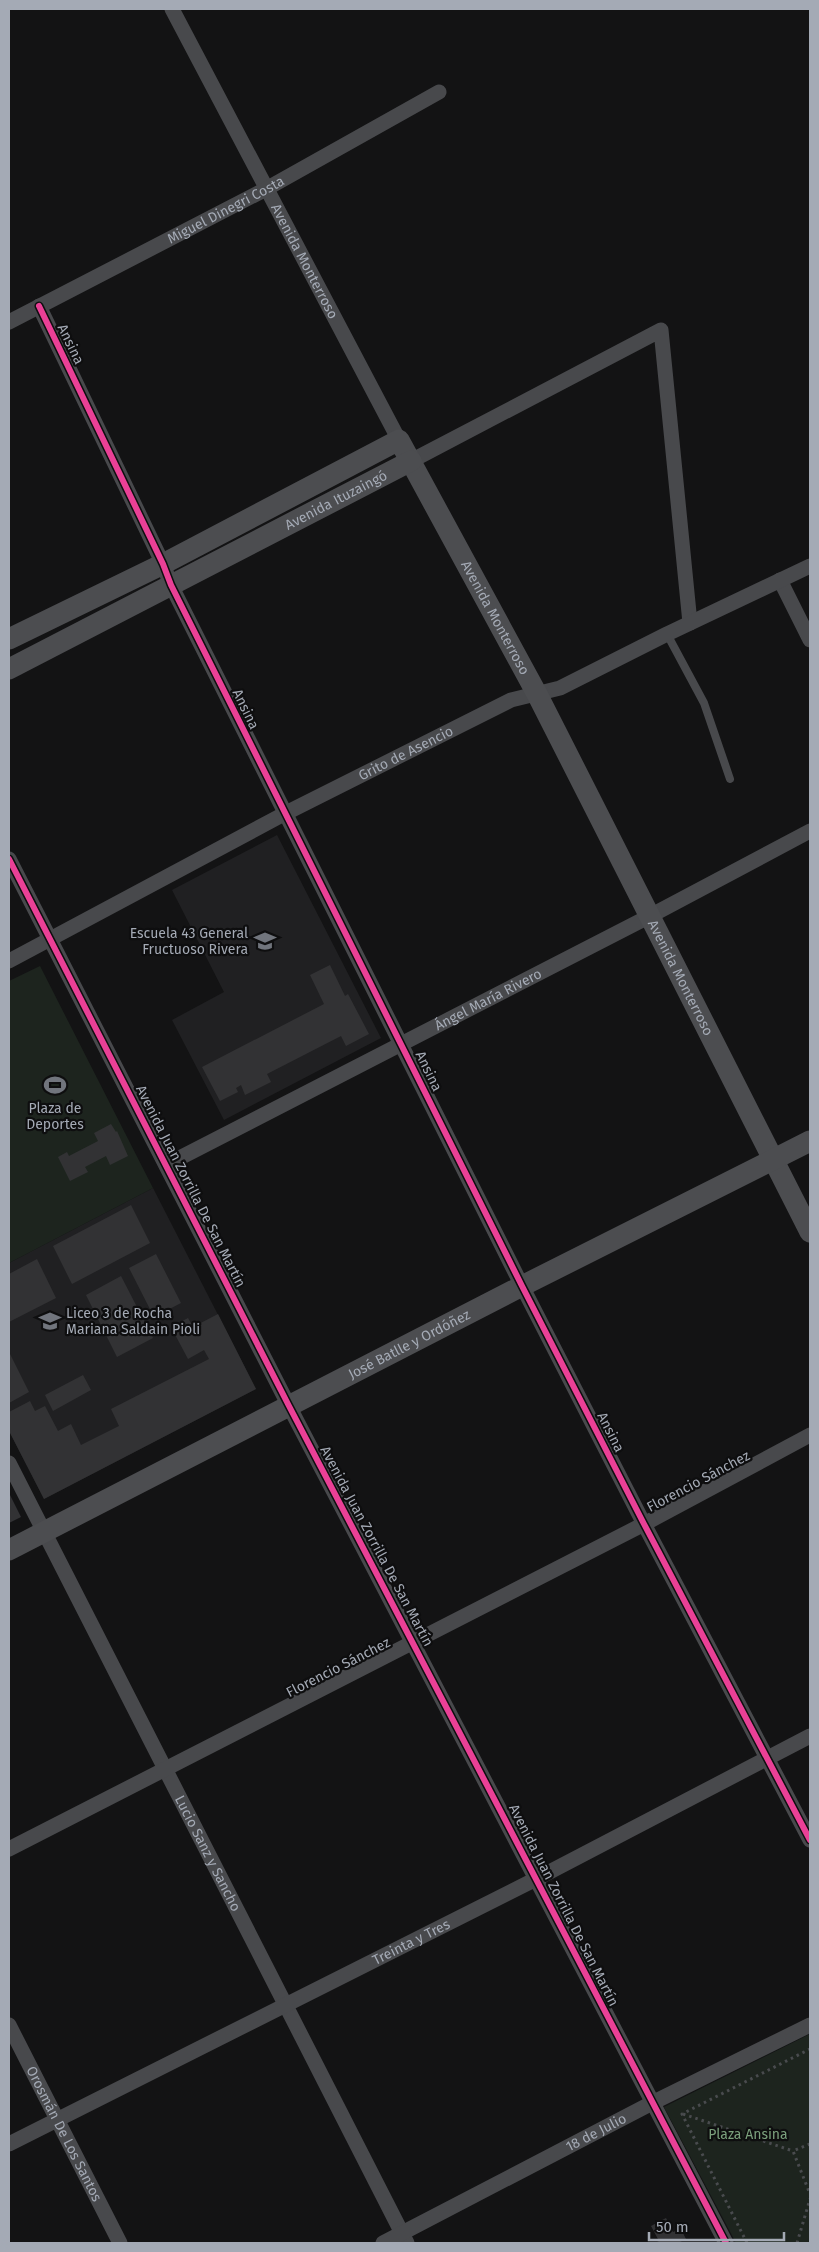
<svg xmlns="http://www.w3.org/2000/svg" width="819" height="2252" viewBox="0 0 819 2252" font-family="'Fira Sans',sans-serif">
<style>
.built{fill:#202022}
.green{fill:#1d241e}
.building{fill:#323234}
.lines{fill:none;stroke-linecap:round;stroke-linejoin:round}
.path{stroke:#494b4e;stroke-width:3;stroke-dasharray:2.5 4;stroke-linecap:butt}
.lane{stroke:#48494c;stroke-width:8}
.street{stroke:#48494c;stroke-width:15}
.secondary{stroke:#4c4d50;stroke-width:21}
.cycleway-casing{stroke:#0e0e0f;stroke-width:9}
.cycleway{stroke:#ea4096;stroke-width:6}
.labels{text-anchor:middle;stroke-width:4.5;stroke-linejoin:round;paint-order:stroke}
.street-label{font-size:14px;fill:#a4aab5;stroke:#0e0e0f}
.poi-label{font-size:14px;fill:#a4aab5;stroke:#0e0e0f;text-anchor:end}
.park-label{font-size:14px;fill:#7ba07c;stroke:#0e0e0f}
</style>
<rect width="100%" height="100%" fill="#131314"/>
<!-- built -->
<path class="built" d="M277 835 381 1038 224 1120 172 1020 224 992 172 890Z
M153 1188 256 1389 44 1499 9 1431V1263Z"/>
<!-- green -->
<path class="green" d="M40 966 153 1188 9 1263V981Z
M810 2034V2243H736L664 2107Z"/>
<!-- building -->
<path class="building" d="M330 965 345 996 348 994 369 1034 346 1046 341 1036 267 1074 271 1082 245 1095 241 1085 236 1088 238 1092 220 1101 202 1067 324 1004 310 975Z
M111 1124 116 1132 117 1131 128 1156 110 1165 106 1156 85 1167 88 1172 70 1181 58 1157 67 1152 69 1156 98 1141 94 1133Z
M131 1205 150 1243 72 1284 53 1246Z
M156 1254 181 1303 154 1317 129 1268Z
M37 1259 56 1298 9 1322V1274Z
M121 1276 153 1338 117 1357 86 1295Z
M218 1314 256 1389 44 1499 9 1431V1412L30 1401 35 1411 45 1406 58 1431 71 1424 81 1445 119 1426 111 1409 209 1359 204 1350 188 1359 171 1327 188 1318 193 1327Z
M9 1352 29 1392 9 1403Z
M83 1375 91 1390 53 1411 45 1395Z
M9 1493 21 1517 9 1523Z
M666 2218 673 2232 681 2229 686 2239 678 2243H655L659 2241 651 2226Z"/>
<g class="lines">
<!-- path -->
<path class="path" d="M683 2114 793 2151
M810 2144 793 2151 810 2194
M747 2243 682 2114 810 2049
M797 2243 810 2199"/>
<!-- lane -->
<path class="lane" d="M667 634 704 703 730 779"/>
<!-- street -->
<g class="street">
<path id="s1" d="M172 9 399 440"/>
<path d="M39 306 163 564 171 585 522 1286 644 1524 810 1840"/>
<path id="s2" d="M9 322 266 189 439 92"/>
<path d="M411 461 661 330 690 623"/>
<path d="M780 580 810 640"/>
<path d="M9 859 289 1406 726 2243"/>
<path id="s3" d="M9 961 284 814 511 700 560 688 667 634 810 566"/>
<path id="s4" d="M166 1165 650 916 810 831"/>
<path id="s5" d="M9 1463 407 2243"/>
<path d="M9 1849 644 1524 810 1435"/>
<path id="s6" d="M9 2025 120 2243"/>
<path id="s7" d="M9 2144 536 1879 810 1736"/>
<path id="s8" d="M383 2243 652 2103 810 2025"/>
</g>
<!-- secondary -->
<g class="secondary">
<path id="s9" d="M9 639 163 564 399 440 537 694 810 1232"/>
<path id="s10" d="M9 669 411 461"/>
<path id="s11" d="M9 1550 522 1286 810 1141"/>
</g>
<!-- cycleway casing -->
<g class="cycleway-casing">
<path id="cycleway" d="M39 306 163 564 171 585 522 1286 644 1524 810 1840
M9 859 289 1406 726 2243"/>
</g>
<!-- cycleway -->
<use href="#cycleway" class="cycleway"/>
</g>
<!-- icons -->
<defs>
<g id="school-bare" transform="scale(1.725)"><path d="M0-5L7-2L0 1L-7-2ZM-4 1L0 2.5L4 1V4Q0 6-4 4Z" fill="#71757d" stroke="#0e0e0f" stroke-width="2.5" paint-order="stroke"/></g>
<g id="stadium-bare" transform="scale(1.725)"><path d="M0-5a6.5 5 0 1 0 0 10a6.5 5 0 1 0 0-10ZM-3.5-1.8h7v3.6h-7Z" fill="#71757d" stroke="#0e0e0f" stroke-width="2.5" paint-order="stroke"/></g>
</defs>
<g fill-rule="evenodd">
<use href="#school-bare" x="265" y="941"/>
<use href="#stadium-bare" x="55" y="1085"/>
<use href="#school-bare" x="50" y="1321"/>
</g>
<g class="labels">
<!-- street labels -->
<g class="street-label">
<text dy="5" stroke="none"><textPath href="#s2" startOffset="244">Miguel Dinegri Costa</textPath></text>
<text dy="5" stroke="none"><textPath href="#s1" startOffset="285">Avenida Monterroso</textPath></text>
<text transform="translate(71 344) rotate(64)" y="5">Ansina</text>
<text dy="5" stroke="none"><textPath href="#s10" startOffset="368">Avenida Ituzaingó</textPath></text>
<text dy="5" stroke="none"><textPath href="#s9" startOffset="640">Avenida Monterroso</textPath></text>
<text transform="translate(246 709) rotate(64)" y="5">Ansina</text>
<text dy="5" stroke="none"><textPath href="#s3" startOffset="448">Grito de Asencio</textPath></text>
<text dy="5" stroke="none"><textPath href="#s9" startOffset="1045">Avenida Monterroso</textPath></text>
<text dy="5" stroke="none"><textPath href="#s4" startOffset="362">Ángel María Rivero</textPath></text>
<text transform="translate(429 1071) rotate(64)" y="5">Ansina</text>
<text transform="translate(191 1186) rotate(63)" y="5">Avenida Juan Zorrilla De San Martín</text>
<text dy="5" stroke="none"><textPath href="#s11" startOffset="450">José Batlle y Ordóñez</textPath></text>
<text transform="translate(611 1432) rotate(63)" y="5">Ansina</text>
<text transform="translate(698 1481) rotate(-28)" y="5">Florencio Sánchez</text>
<text transform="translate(377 1546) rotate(62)" y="5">Avenida Juan Zorrilla De San Martín</text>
<text transform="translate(338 1667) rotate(-27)" y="5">Florencio Sánchez</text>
<text dy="5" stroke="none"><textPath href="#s5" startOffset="438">Lucio Sanz y Sancho</textPath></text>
<text transform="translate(564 1905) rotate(63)" y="5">Avenida Juan Zorrilla De San Martín</text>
<text dy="5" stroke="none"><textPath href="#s7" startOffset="450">Treinta y Tres</textPath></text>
<text dy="5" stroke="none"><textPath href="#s8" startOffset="240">18 de Julio</textPath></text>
<text dy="5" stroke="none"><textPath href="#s6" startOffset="122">Orosmán De Los Santos</textPath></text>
</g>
<!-- poi labels -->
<g class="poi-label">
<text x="248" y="938">Escuela 43 General<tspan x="248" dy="16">Fructuoso Rivera</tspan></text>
<text x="55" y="1113" text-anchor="middle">Plaza de<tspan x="55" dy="16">Deportes</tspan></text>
<text x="66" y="1318" text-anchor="start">Liceo 3 de Rocha<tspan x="66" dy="16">Mariana Saldain Pioli</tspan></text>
</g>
<!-- park labels -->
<g class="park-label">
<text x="748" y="2139">Plaza Ansina</text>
</g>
</g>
<!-- border -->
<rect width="819" height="2252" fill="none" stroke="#a4aab5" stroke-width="20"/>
<!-- scale -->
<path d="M649 2232v8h135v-8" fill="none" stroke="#a4aab5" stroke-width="2.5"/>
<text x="656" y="2232" font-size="15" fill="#a4aab5" stroke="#0e0e0f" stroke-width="4" paint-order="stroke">50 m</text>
</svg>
